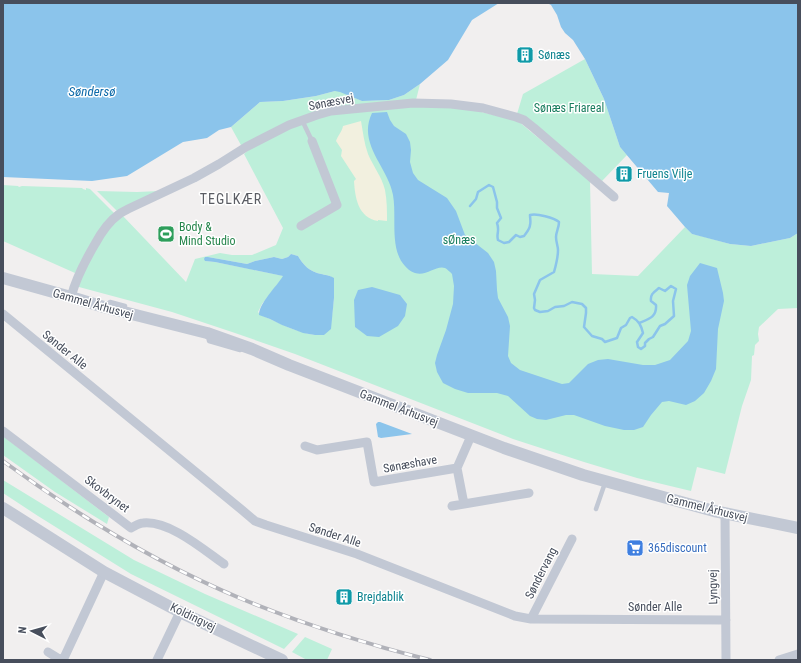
<svg xmlns="http://www.w3.org/2000/svg" width="801" height="663" viewBox="0 0 801 663" font-family="'Roboto Condensed',sans-serif">
<style>
.green{fill:#bdefda;fill-rule:evenodd}
.sand{fill:#f2f0df}
.water{fill:#8bc4eb}
.lines{fill:none;stroke-linecap:round;stroke-linejoin:round}
.stream{stroke:#8bc4eb;stroke-width:2.5}
.service{stroke:#c2c8d4;stroke-width:4.5}
.minor{stroke:#c2c8d4;stroke-width:9}
.tertiary{stroke:#c2c8d4;stroke-width:12}
.rail-casing{stroke:#b1b2b9;stroke-width:4}
.rail{stroke:#fff;stroke-width:2.5;stroke-dasharray:8;stroke-linecap:butt}
.labels{text-anchor:middle;stroke-width:3;stroke-linejoin:round;paint-order:stroke}
.culture-label{font-size:12px;fill:#0d838f;stroke:#fff;text-anchor:start}
.street-label{font-size:12px;fill:#474e5c;stroke:#fff}
.park-label{font-size:12px;fill:#187d5e;stroke:#fff}
.leisure-label{font-size:12px;fill:#27864d;stroke:#fff;text-anchor:start}
.shop-label{font-size:12px;fill:#366cbe;stroke:#fff;text-anchor:start}
.water-label{font-size:13px;font-style:italic;fill:#0d6aa9;stroke:#fff}
.quarter-label{font-size:14px;letter-spacing:1px;fill:#5b5d64;stroke:#fff}
</style>
<rect width="100%" height="100%" fill="#f1efef"/>
<!-- green -->
<path class="green" d="M585 59 604 99 620 147 627 155 602 181 517 114 523 94Z
M420 84 416 100 320 111 242 147 231 127 260 102 283 101 316 96 335 91H340L362 101 389 100 404 95Z
M409 106 465 108 518 121 590 181 592 274 638 276 685 227 692 234 701 236 730 244 751 246 790 238 798 233V308L778 309 759 327 758 334 759 341 755 345 754 355 752 356 751 380 742 406 725 474 697 467 691 491 637 478 584 462 513 439 295 354 235 333 172 312 79 287V280L105 233 122 215 186 282 195 259 220 253 232 255H252L276 245 283 228 244 154 253 146 299 123 319 116ZM291 254 298 256C303 265 310 272 321 274 325 275 329 275 333 278L334 298 332 316 324 335C305 336 288 327 272 320 267 317 262 317 258 312L262 304 284 276 215 262 205 261 208 257 247 264 255 261 274 257 282 259 288 257Z
M3 185 18 186 19 187 22 186 82 188 83 189 86 190V188L90 189 114 213 75 273 3 241Z
M97 191 137 192 160 191 117 211Z
M3 436 109 517 107 524 55 492 3 455Z
M3 480 134 560 205 594 298 634 284 649 131 574 38 516 3 493Z
M305 637 332 649 327 660H307L292 652Z"/>
<!-- sand -->
<path class="sand" d="M361 121C363 132 364 143 368 154 373 166 382 177 385 190 387 200 387 211 387 221L378 220V221C358 218 355 197 354 181L356 179 341 156 342 150 336 141C338 135 342 132 343 126Z"/>
<!-- water -->
<path class="water" d="M3 3H499L472 20 448 60 420 84 404 95 389 100 362 101 340 92 335 91 316 96 283 101 260 102 231 127 219 130 207 138 183 142 127 176 92 181 3 177Z
M547 3H798V233L790 238 751 246 730 244 692 234 685 227 667 206 669 193 658 192 620 147 604 99 585 59 573 40 565 33 561 27 557 15 551 5Z
M387 112 390 120 394 126 406 134 410 142 411 150 410 162 413 173 418 180 447 198 456 211 465 235 488 253 494 262 496 271 497 290 498 298 508 317 510 326 508 356 511 363 520 370 562 384 569 383 588 364 598 360 608 359 643 365H655L670 360 688 341 691 331 687 285 690 276 700 263 717 268 723 293 724 301 718 329 716 369 711 381 704 393 695 401 686 405 669 401 662 402 651 415 643 427 634 430H624L605 426 574 415H566L546 420 537 419 530 416 508 396 497 393H468L455 389 443 383 437 372 435 363 437 355 446 330 453 304 454 286 452 274C450 272 447 269 445 268 434 264 421 284 405 266 389 249 397 217 393 195 388 167 357 144 372 113Z
M291 254 298 256C303 265 310 272 321 274 325 275 329 275 334 278V298L331 329 324 335H315L303 333 282 325 270 319 259 315C259 303 277 286 283 276L215 262 205 261 204 259 205 257H208L247 264 255 261 274 257 282 259 288 257Z
M372 287 400 295 407 304 405 316 398 326 379 337 367 336 355 327 354 300 358 290Z
M378 422H380L412 434 381 438 378 437 376 424Z"/>
<g class="lines">
<!-- stream -->
<path class="stream" d="M470 206 476 199 478 192 489 185 493 187 497 202V208L501 218 497 223C500 231 496 234 498 240L504 243 509 242 516 235 520 237 524 236C526 233 530 229 530 225 531 222 530 218 530 215 537 213 554 218 559 222 559 228 556 232 556 237 556 242 558 246 558 250 558 258 556 265 554 272L540 280 534 294 535 300 534 308 535 310 540 312 548 311 555 307 564 306 572 302 582 304 586 308V313L584 327 592 336 602 339 605 342 617 338 621 328 626 325 630 318 632 317C639 321 641 325 643 333L637 342 638 347 641 349 645 346V343L649 339 653 337 660 326 665 324 674 316 673 301 676 289 671 286 665 291 659 288C654 292 650 294 651 301L656 305C657 317 649 319 639 323"/>
<!-- service -->
<path class="service" d="M302 120 312 141
M105 306 110 302 125 306
M208 335 209 341 240 350
M596 509 605 483"/>
<!-- minor -->
<path class="minor" d="M301 226 337 205 312 141
M71 297C76 278 85 261 95 244 101 233 108 222 118 215 121 212 125 211 128 209L194 178 219 164 246 147 289 125 317 115 331 111 413 103 451 104 483 108 516 117 524 120 534 128 614 197
M3 314 242 510 255 521 266 525 357 554 515 616 531 619 726 620
M3 431 131 528C135 526 139 523 143 523 169 520 204 550 224 564
M305 446 317 450 367 442 374 482 457 468
M464 504 529 493
M452 506 464 504 457 468 471 436
M725 513 726 660
M531 619 572 539
M48 652 61 660
M63 660 104 572
M157 660 180 612
M779 660 798 654"/>
<!-- tertiary -->
<path class="tertiary" d="M3 278 71 297 104 307 207 333 252 349 289 365 504 448 583 475 714 511 798 528
M3 508 104 572 180 612 282 660"/>
<!-- rail casing -->
<g class="rail-casing">
<path id="rail" d="M3 461C77 515 158 564 242 599 303 624 366 644 430 660"/>
</g>
<!-- rail -->
<use href="#rail" class="rail"/>
</g>
<!-- icons -->
<defs>
<g id="building-square" transform="scale(0.9)"><rect x="-9" y="-9" width="18" height="18" rx="4" fill="#0f9aa8" stroke="#fff"/><path d="M-4-6H4V6H1V3H-1V6H-4ZM-2.5-4.3h1.7v1.8h-1.7ZM.8-4.3h1.7v1.8H.8ZM-2.5-1h1.7V.8h-1.7ZM.8-1h1.7V.8H.8Z" fill="#fff"/></g>
<g id="stadium-square" transform="scale(0.9)"><rect x="-9" y="-9" width="18" height="18" rx="4" fill="#2e9e5b" stroke="#fff"/><path d="M0-5a6.5 5 0 1 0 0 10a6.5 5 0 1 0 0-10ZM-3.5-1.8h7v3.6h-7Z" fill="#fff"/></g>
<g id="supermarket-square" transform="scale(0.9)"><rect x="-9" y="-9" width="18" height="18" rx="4" fill="#3f7fe0" stroke="#fff"/><path d="M-6-5.5h2.5l.6 2H6L4.5 2H-2.5L-4.4-4H-6ZM-1.5 3.2a1.3 1.3 0 1 0 .1 0ZM3 3.2a1.3 1.3 0 1 0 .1 0Z" fill="#fff"/></g>
</defs>
<g fill-rule="evenodd">
<use href="#building-square" x="525" y="55"/>
<use href="#building-square" x="624" y="174"/>
<use href="#stadium-square" x="166" y="234"/>
<use href="#supermarket-square" x="635" y="548"/>
<use href="#building-square" x="344" y="597"/>
</g>
<g class="labels">
<!-- culture labels -->
<g class="culture-label">
<text x="538" y="59">Sønæs</text>
<text x="637" y="178">Fruens Vilje</text>
<text x="357" y="601">Brejdablik</text>
</g>
<!-- street labels -->
<g class="street-label">
<text transform="translate(331 102) rotate(-11)" y="4">Sønæsvej</text>
<text transform="translate(93 304) rotate(16)" y="4">Gammel Århusvej</text>
<text transform="translate(65 350) rotate(39)" y="4">Sønder Alle</text>
<text transform="translate(399 408) rotate(21)" y="4">Gammel Århusvej</text>
<text transform="translate(410 464) rotate(-10)" y="4">Sønæshave</text>
<text transform="translate(107 494) rotate(37)" y="4">Skovbrynet</text>
<text transform="translate(707 508) rotate(14)" y="4">Gammel Århusvej</text>
<text transform="translate(335 535) rotate(18)" y="4">Sønder Alle</text>
<text transform="translate(541 573) rotate(-63)" y="4">Søndervang</text>
<text transform="translate(713 587) rotate(-91)" y="4">Lyngvej</text>
<text x="655" y="611">Sønder Alle</text>
<text transform="translate(193 617) rotate(26)" y="4">Koldingvej</text>
</g>
<!-- park labels -->
<g class="park-label">
<text x="569" y="112">Sønæs Friareal</text>
<text x="459" y="244">sØnæs</text>
</g>
<!-- leisure labels -->
<g class="leisure-label">
<text x="179" y="231">Body &amp;<tspan x="179" dy="14">Mind Studio</tspan></text>
</g>
<!-- shop labels -->
<g class="shop-label">
<text x="648" y="552">365discount</text>
</g>
<!-- water labels -->
<g class="water-label">
<text x="92" y="96">Søndersø</text>
</g>
<!-- quarter labels -->
<g class="quarter-label">
<text x="231" y="204">TEGLKÆR</text>
</g>
</g>
<!-- border -->
<rect width="801" height="663" fill="none" stroke="#474e5c" stroke-width="8"/>
<!-- north arrow -->
<g transform="translate(32 631) rotate(276)" stroke="#ffffff" stroke-width="3" paint-order="stroke">
<path d="M0-3L7 15L0 10L-7 15Z" fill="#474e5c"/>
<text y="-6" font-size="11" font-weight="bold" text-anchor="middle" fill="#474e5c">N</text>
</g>
</svg>
